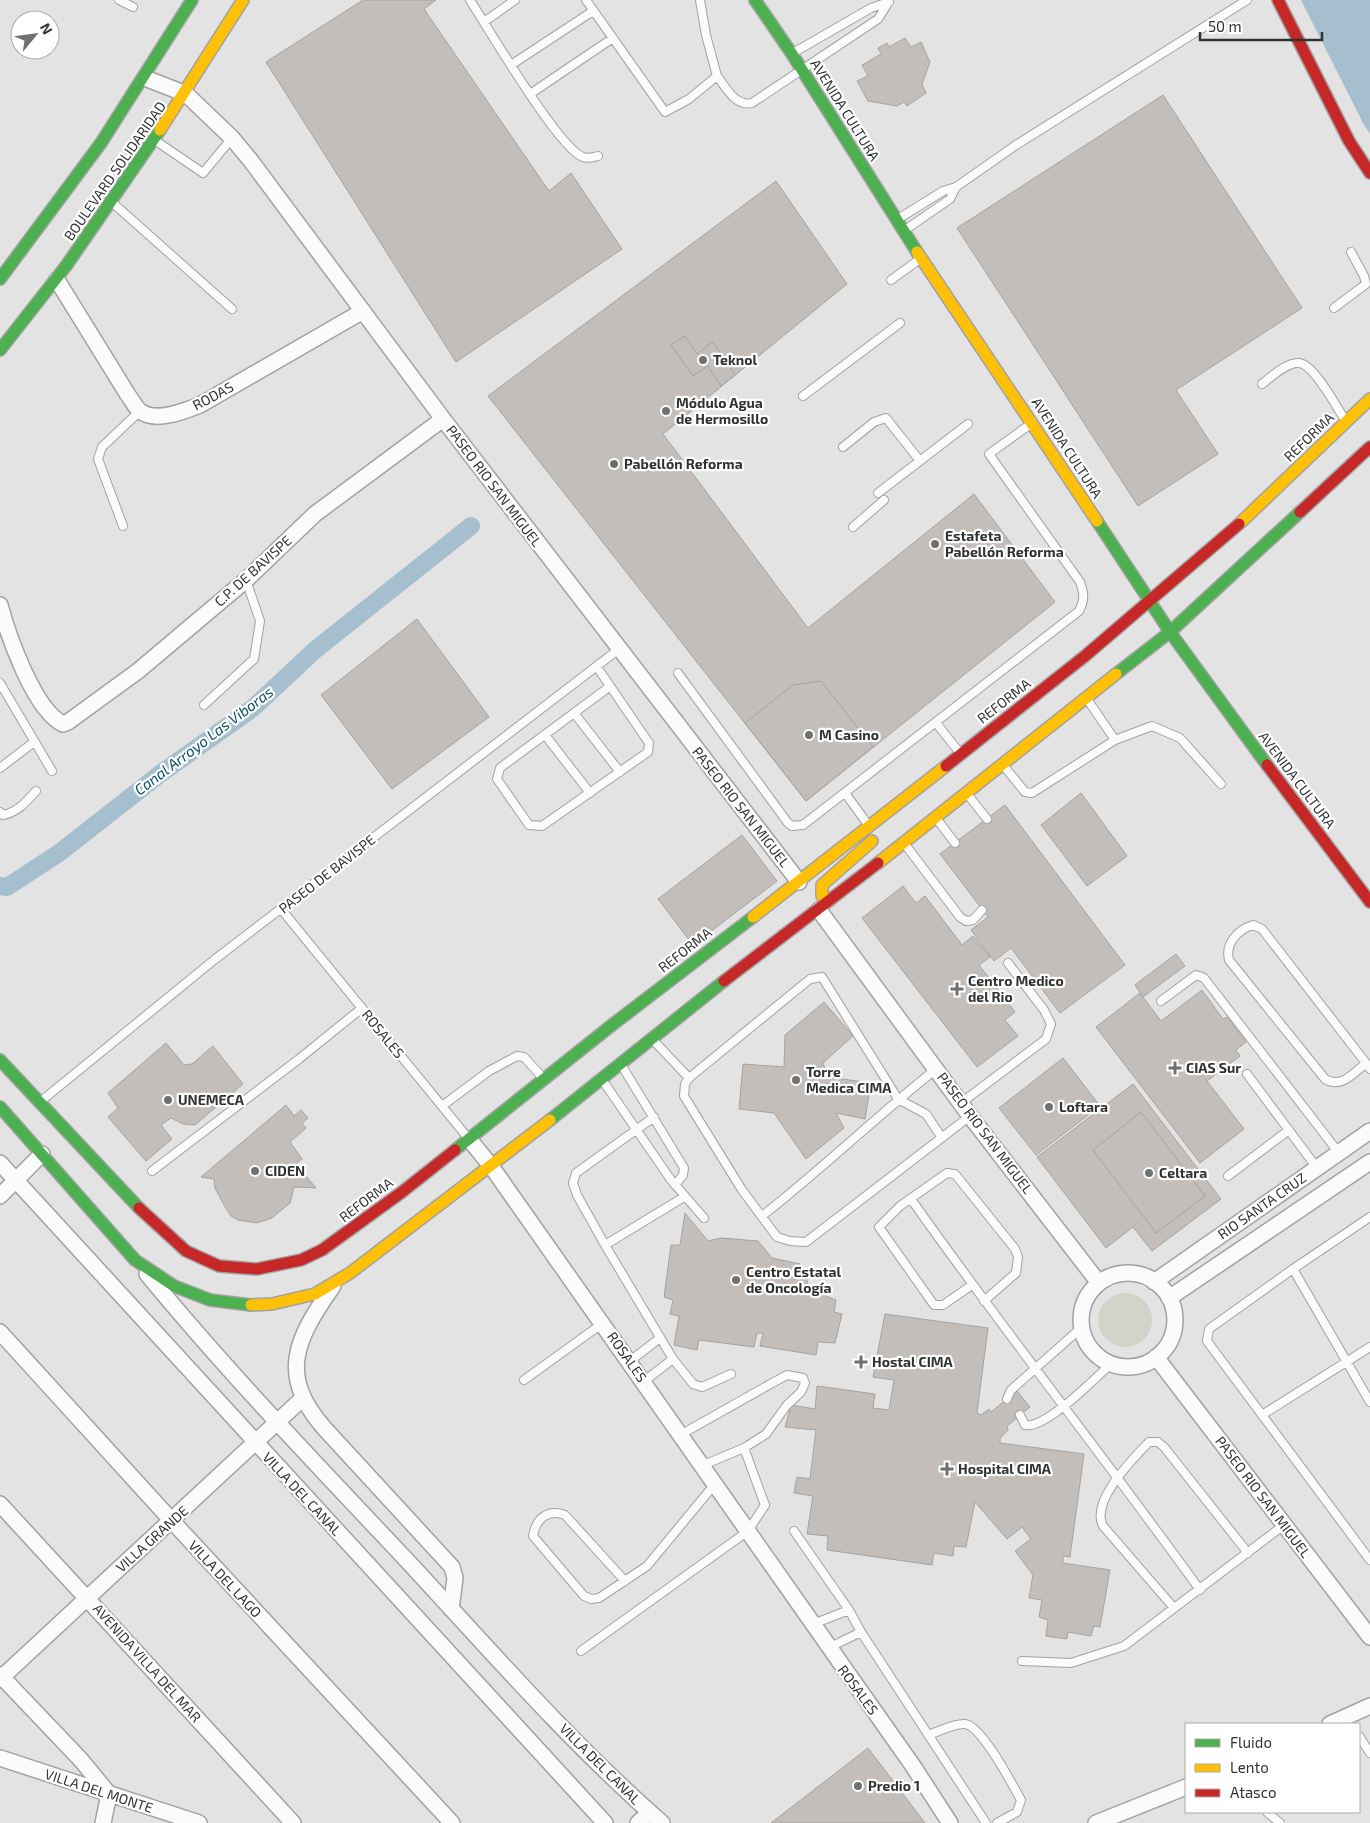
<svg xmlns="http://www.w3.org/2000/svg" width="1370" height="1823" viewBox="0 0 1370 1823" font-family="'Exo 2',sans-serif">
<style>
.green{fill:#d1d5c9}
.water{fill:#a6bfce}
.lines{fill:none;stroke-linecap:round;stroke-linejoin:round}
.canal{stroke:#a6bfce;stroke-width:18}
.building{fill:#c3beb9;stroke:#a3a3a3}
.lane-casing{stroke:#a2a2a3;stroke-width:10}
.street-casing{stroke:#a2a2a3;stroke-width:18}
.fast-casing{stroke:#a2a2a3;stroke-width:14}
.slow-casing{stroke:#a2a2a3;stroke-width:14}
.jam-casing{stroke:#a2a2a3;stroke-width:14}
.lane{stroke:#fbfbfb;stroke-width:8}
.street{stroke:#fbfbfb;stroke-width:15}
.fast{stroke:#4caf50;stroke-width:11}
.slow{stroke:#ffc107;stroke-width:11}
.jam{stroke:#c62828;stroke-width:11}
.poi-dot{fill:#6f7070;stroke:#fff;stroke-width:2}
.labels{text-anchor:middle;stroke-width:4.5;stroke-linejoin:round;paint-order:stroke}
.street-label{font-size:14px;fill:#313232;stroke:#fff}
.poi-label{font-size:14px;font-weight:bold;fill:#313232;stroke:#fff;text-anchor:start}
.water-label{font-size:15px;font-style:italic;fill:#064e6b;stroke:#fff}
</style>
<rect width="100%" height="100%" fill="#e3e3e3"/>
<!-- green -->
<path class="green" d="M1098 1320a27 27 0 1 1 54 0a27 27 0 1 1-54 0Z"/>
<!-- water -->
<path class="water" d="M1301 0H1370V134L1364 125Z"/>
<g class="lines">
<!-- canal -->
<path class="canal" d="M0 886 7 887 59 853 160 774 253 708 315 650 471 526"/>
</g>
<!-- building -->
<path class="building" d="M363 0H436L424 9 549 191 571 173 622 249 456 362 266 62Z
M905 38 911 47 921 42 930 62 922 84 926 93 907 106 904 102 897 106 868 101 857 81 868 76 862 65 881 54 878 48 887 43 889 47Z
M1163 95 1302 308 1176 390 1218 454 1138 506 957 228Z
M776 181 847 284 663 434 808 628 974 494 1055 602 806 801 488 396Z
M685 336 697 354 713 342 735 375 721 386 708 366 693 376 671 345Z
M417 619 489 717 392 789 321 695Z
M821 681 873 747 806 801 745 723 793 685Z
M1081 793 1127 856 1087 886 1041 825Z
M1005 805 1125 965 1060 1013 1011 948 994 961 971 930 988 917 940 854Z
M742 835 777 881 693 945 658 899Z
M903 886 916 903 925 896 962 945 973 936 990 957 979 965 1015 1012 1005 1020 1018 1036 977 1067 862 918Z
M1176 954 1185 966 1143 997 1135 985Z
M1202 990 1223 1019 1227 1017 1246 1042 1236 1050 1240 1056 1207 1081 1244 1129 1200 1163 1096 1027 1140 993 1161 1021Z
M824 1002 853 1036 823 1063 828 1077 871 1083 865 1119 836 1113 844 1128 806 1159 774 1113 739 1109 743 1064 784 1067 785 1035Z
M166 1043 184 1065 192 1064 213 1046 243 1084 195 1125 183 1124 171 1118 161 1125 172 1139 146 1161 108 1117 118 1108 108 1093Z
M1063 1058 1100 1106 1036 1155 999 1108Z
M1133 1084 1221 1199 1152 1251 1133 1227 1106 1248 1037 1157Z
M286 1105 294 1116 301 1110 308 1118 302 1123 306 1128 290 1142 302 1159 296 1164 316 1188 294 1187 290 1203 272 1218 257 1223 238 1220 231 1216 224 1205 215 1188 214 1179 201 1177Z
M1141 1112 1205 1196 1156 1233 1093 1150Z
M685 1213 708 1241 721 1238 758 1241 772 1258 800 1264V1274H806L808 1286 822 1289 826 1296 836 1300 834 1312 842 1314 835 1343 818 1342 816 1355 760 1346 763 1333H757L754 1347 699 1340 697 1350 674 1345 679 1316 670 1314 673 1300 664 1297 671 1245H680Z
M885 1314 988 1328 977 1413 981 1415 989 1409 991 1412 1017 1391 1030 1407 1007 1426 1008 1430 1000 1438V1443L1084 1454 1070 1557 1063 1556V1563L1110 1570 1100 1627 1094 1626 1091 1636 1068 1632 1067 1639 1046 1636 1048 1620 1039 1617 1042 1600 1029 1598 1033 1575 1015 1551 1031 1539 1022 1527 1007 1539 975 1502 966 1547 954 1546 953 1556 934 1553 932 1565 827 1550 828 1536 807 1534 813 1496 794 1493 797 1477 810 1479 816 1430 785 1427 791 1405 815 1409 817 1386 875 1394 873 1408 889 1410 894 1380 873 1377Z
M868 1748 925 1823H771Z"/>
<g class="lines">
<!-- lane casing -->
<g class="lane-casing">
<path id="lane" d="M119 0 133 7
M470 0C488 28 559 149 583 157 588 159 594 157 598 156
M586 0 665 112 689 99 717 76 706 35 700 0
M484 22 515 0
M793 53 871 8 889 2
M511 65 593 11
M717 76C726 87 735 107 752 103L878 19 888 3
M530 94 613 38
M156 141 203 173 232 138
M114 204 232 309
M898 219 943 191 956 187 1016 145 1247 0
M905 230 950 199 956 187
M891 280 920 259
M1334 308 1366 284 1364 276 1351 252
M1262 384C1271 377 1287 362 1299 363 1314 364 1337 408 1345 420
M803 396 900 323
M843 447 874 422 886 418 920 461
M878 493 968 424
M123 526 98 459 102 447 140 411
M853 527 884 500
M597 667 649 743 648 752 542 826 529 825 497 779 500 768 609 687
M678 673 788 823 792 826 803 825 1079 611C1085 600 1084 593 1080 582L989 454 1032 423
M0 683 52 771
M204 705 254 659 260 621 246 580
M574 713 620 772
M936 723 960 753
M545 735 590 793
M1115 740 1152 726 1180 738 1221 784
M1003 765 1025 792 1032 793 1115 740 1087 699
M0 768 34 742
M845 793 869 826
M968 795 987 819
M0 812 3 815C18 812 26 802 36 791
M936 818 955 843
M904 843 960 917 966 921 973 920 982 910
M281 909 468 1138
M1161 1001 1196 975 1204 978 1339 1153
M654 1041 689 1078
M1366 1063C1354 1073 1341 1089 1325 1079L1229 960C1225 944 1237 930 1253 925L1262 929 1366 1063 1370 1069
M622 1066 684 1168 683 1175 675 1185
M1247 1074 1317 1168
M603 1081 671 1180 704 1218
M40 1102 214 960 619 649
M961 1103 1046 1039 1051 1024 1044 1010 1008 963
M442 1106 489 1071 517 1056 524 1057 542 1077
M654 1117 576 1173 573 1183 577 1195 605 1245 673 1359 693 1384 702 1387 731 1374
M942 1138 926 1114 898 1099 822 977 810 979 689 1078 685 1084 684 1096 742 1190 777 1237 790 1241 806 1242 970 1116
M152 1171 299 1059 362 1008
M1228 1176 1289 1130
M911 1199C1004 1331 1105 1458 1200 1590
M762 1216C822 1169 877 1116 936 1069
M1370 1217 1293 1269 1370 1402
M605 1245 684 1197
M1293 1269 1209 1329 1207 1341 1370 1560
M972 1285 943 1305H934L879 1227 900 1206 947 1173 955 1174 1015 1249 1018 1257 1016 1273 984 1301
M630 1361 660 1338
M524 1380 603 1323
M643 1382 673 1359
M1007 1399 1011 1390 1081 1328
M1020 1415 1025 1425C1046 1429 1095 1378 1111 1364
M1262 1415 1370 1347
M680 1435 774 1382 787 1375 803 1378 805 1383 801 1392 787 1405 766 1434 744 1448 701 1466
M794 1531 849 1610 861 1632
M625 1581 565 1515C548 1509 536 1518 533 1536L584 1596 591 1599 599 1598 647 1566 714 1485
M1174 1608 1103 1526C1090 1501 1133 1459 1149 1442H1158L1164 1447 1248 1553
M813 1624 849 1610
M828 1648 861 1632 986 1823
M581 1651 748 1531 765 1505 744 1448
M1022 1661 1071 1663 1124 1646 1284 1525
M928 1735C938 1732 954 1723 965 1724 982 1726 1012 1784 1021 1800L1017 1812 997 1823
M1359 1736 1370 1753
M1267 1812 1280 1823"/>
</g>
<!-- street casing -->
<g class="street-casing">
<path id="street" d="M145 78 186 94 232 138 251 161 443 419 799 882
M57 280 128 395C132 400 135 407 140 411 155 423 185 411 200 405L363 311
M0 605C8 635 34 710 63 724L68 722 138 671 246 580 315 514 443 419
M819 910 970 1116 1099 1283
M469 1139 491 1166 913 1766 950 1823
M0 1163 605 1823
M0 1196 42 1154
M1081 1320a47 47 0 1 1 94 0a47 47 0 1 1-94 0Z
M147 1274C231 1376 323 1471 414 1568 494 1655 573 1745 662 1823
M1154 1282 1370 1131
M333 1286C296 1339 277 1375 325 1429L452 1567 455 1578 451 1609
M1169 1298 1370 1162
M0 1332 172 1521 452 1823
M1156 1357 1370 1637
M0 1504 293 1823
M0 1675 81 1760 109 1794 103 1823
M0 1679 303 1398
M1330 1724 1370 1706
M0 1758 199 1823
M638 1823 650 1812
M1096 1823 1186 1787"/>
</g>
<!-- fast casing -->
<g class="fast-casing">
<path id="fast" d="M755 0 792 54 917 252
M0 279 101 143 192 0
M0 350 66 266 160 130
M1097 521 1170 632 1267 765
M1116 674 1170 632 1300 512
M0 1060 139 1208
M0 1107 135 1260 174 1286 210 1300 251 1305
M550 1120 724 981
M455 1150 612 1025 753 917"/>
</g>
<!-- slow casing -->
<g class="slow-casing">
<path id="slow" d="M160 130 243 0
M917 252 1097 521
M1239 524 1370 399
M878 863 1116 674
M829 901 822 896V885L872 841
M753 917 946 766
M251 1305 272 1304 315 1294 350 1273 550 1120"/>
</g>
<!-- jam casing -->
<g class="jam-casing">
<path id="jam" d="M1278 0 1349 141 1370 173
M1300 512 1370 447
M1267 765 1370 902
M946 766 1085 656 1239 524
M724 981 878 863
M139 1208 186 1251 219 1266 257 1269 301 1260 322 1250 402 1192 455 1150"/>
</g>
<!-- lane -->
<use href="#lane" class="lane"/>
<!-- street -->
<use href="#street" class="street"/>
<!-- fast -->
<use href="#fast" class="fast"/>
<!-- slow -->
<use href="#slow" class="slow"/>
<!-- jam -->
<use href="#jam" class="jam"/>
</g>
<!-- markers -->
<g class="poi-dot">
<circle cx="703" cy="360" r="5"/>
<circle cx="666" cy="411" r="5"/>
<circle cx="614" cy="464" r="5"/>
<circle cx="935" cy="544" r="5"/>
<circle cx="809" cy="735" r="5"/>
<path d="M954.5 981.5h5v5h5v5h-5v5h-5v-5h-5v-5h5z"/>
<path d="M1172.5 1060.5h5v5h5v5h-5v5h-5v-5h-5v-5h5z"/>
<circle cx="796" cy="1080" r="5"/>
<circle cx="168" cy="1100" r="5"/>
<circle cx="1049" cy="1107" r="5"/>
<circle cx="255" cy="1171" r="5"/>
<circle cx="1149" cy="1173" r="5"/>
<circle cx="736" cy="1280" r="5"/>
<path d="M858.5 1354.5h5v5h5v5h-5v5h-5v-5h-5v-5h5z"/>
<path d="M944.5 1461.5h5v5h5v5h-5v5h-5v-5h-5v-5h5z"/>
<circle cx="858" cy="1786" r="5"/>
</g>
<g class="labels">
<!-- street labels -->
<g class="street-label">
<text transform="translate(845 110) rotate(58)" y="5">AVENIDA CULTURA</text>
<text transform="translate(115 171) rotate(-55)" y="5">BOULEVARD SOLIDARIDAD</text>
<text transform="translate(213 396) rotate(-28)" y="5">RODAS</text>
<text transform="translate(1309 437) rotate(-44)" y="5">REFORMA</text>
<text transform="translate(1067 448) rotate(57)" y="5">AVENIDA CULTURA</text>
<text transform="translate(494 486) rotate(53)" y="5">PASEO RIO SAN MIGUEL</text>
<text transform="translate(253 571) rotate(-42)" y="5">C.P. DE BAVISPE</text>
<text transform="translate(1004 701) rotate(-38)" y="5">REFORMA</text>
<text transform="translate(1297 780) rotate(53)" y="5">AVENIDA CULTURA</text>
<text transform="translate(741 807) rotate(52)" y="5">PASEO RIO SAN MIGUEL</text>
<text transform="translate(327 874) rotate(-38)" y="5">PASEO DE BAVISPE</text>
<text transform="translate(685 950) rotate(-38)" y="5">REFORMA</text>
<text transform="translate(383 1034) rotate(51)" y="5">ROSALES</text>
<text transform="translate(985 1133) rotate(53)" y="5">PASEO RIO SAN MIGUEL</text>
<text transform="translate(366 1200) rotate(-37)" y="5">REFORMA</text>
<text transform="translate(1262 1206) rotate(-35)" y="5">RIO SANTA CRUZ</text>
<text transform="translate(627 1357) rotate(55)" y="5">ROSALES</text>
<text transform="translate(302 1494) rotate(47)" y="5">VILLA DEL CANAL</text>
<text transform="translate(1263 1497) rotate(53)" y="5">PASEO RIO SAN MIGUEL</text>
<text transform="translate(152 1539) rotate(-42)" y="5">VILLA GRANDE</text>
<text transform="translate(225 1579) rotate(47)" y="5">VILLA DEL LAGO</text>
<text transform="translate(147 1663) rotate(48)" y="5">AVENIDA VILLA DEL MAR</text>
<text transform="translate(858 1690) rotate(54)" y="5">ROSALES</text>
<text transform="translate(600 1764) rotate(45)" y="5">VILLA DEL CANAL</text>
<text transform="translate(99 1791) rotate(18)" y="5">VILLA DEL MONTE</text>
</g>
<!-- poi labels -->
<g class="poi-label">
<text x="713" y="365">Teknol</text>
<text x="676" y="408">Módulo Agua<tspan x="676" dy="16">de Hermosillo</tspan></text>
<text x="624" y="469">Pabellón Reforma</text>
<text x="945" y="541">Estafeta<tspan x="945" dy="16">Pabellón Reforma</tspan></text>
<text x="819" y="740">M Casino</text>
<text x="968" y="986">Centro Medico<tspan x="968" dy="16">del Rio</tspan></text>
<text x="1186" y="1073">CIAS Sur</text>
<text x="806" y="1077">Torre<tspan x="806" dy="16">Medica CIMA</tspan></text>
<text x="178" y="1105">UNEMECA</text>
<text x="1059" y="1112">Loftara</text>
<text x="265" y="1176">CIDEN</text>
<text x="1159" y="1178">Celtara</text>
<text x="746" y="1277">Centro Estatal<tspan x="746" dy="16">de Oncología</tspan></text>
<text x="872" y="1367">Hostal CIMA</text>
<text x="958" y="1474">Hospital CIMA</text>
<text x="868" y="1791">Predio 1</text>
</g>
<!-- water labels -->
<g class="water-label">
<text transform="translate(204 741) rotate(-37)" y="5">Canal Arroyo Las Viboras</text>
</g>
</g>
<!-- legend -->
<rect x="1185" y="1723" width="175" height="90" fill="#ffffff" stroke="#adadad"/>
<rect x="1195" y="1739" width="25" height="8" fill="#4caf50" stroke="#adadad"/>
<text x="1230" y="1748" font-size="15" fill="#313232">Fluido</text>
<rect x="1195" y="1764" width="25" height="8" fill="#ffc107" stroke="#adadad"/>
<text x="1230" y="1773" font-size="15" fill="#313232">Lento</text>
<rect x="1195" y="1789" width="25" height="8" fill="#c62828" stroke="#adadad"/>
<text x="1230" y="1798" font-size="15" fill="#313232">Atasco</text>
<!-- north arrow -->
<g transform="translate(35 35) rotate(61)"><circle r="24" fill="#ffffff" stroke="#adadad"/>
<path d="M0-4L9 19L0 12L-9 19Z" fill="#6f7070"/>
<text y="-8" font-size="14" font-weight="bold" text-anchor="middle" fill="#313232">N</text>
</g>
<!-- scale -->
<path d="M1200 32v8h122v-8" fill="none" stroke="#313232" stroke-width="2.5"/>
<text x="1208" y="32" font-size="15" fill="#313232" stroke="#ffffff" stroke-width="4" paint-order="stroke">50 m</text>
</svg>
